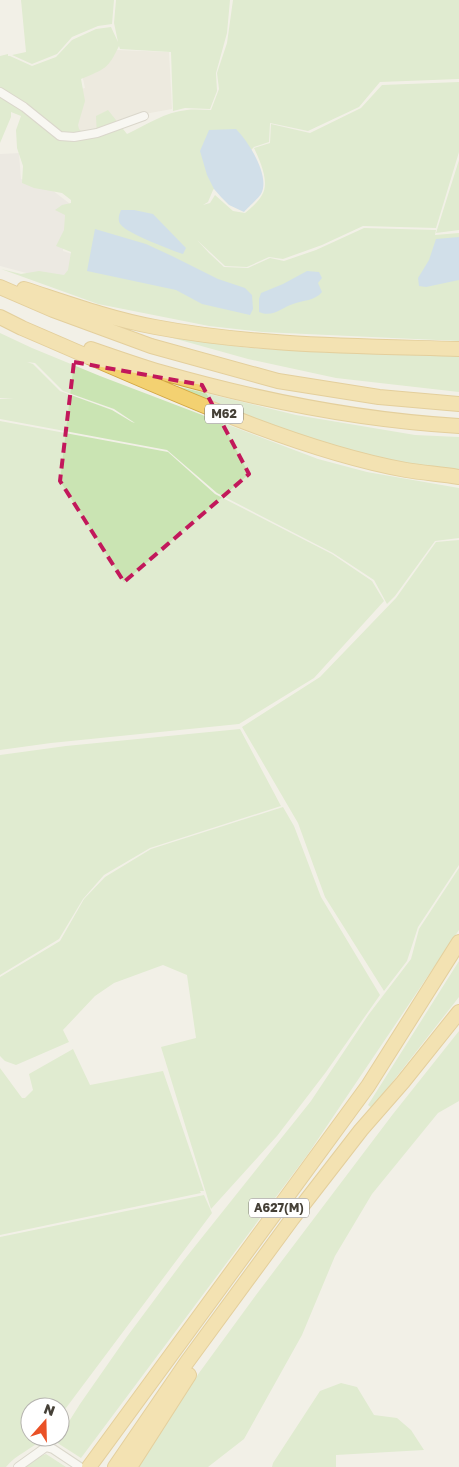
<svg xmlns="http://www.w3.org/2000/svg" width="459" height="1467" viewBox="0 0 459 1467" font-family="'Golos Text',sans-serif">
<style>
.residential{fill:#e6e2d5}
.industrial{fill:#e5e1dc}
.green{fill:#cae4b3;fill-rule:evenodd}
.water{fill:#a8cbeb}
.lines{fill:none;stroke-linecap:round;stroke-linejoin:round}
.minor-casing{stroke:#bdb8aa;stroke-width:10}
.motorway-casing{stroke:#d2a642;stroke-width:16}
.minor{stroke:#fff;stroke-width:8}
.motorway{stroke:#f3d171;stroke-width:14}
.marked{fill:none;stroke:#c2185b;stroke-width:4;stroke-dasharray:10 6;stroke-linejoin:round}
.labels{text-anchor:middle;stroke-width:5;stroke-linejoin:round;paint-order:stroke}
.shield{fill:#fff;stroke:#7d7973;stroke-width:1}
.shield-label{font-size:12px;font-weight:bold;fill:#454037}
</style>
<rect width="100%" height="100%" fill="#f2f0e7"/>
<!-- residential -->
<path class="residential" d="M117 50 169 52 172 109 139 115 85 133 70 134 61 94 85 88 81 70Z"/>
<!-- industrial -->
<path class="industrial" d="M19 153 21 179 52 190 69 203 63 251 76 255 71 285 0 266V154Z"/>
<!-- green -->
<path class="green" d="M21 0H114L112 24 98 26 72 37 57 54 32 64 12 55 26 52Z
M116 0H230L227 33 216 73 217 91 210 109 185 108 173 111 171 52 120 49 119 46C108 69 105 69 81 79L85 101 78 125 79 129 88 138 97 136 96 116 108 110 127 134C146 125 165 112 187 110 195 109 203 110 211 110L219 89 217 73 227 43 233 0H459V79L380 82 359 107 308 131 270 123 269 142 254 147 213 190 208 202 203 205 210 203 215 195 233 211 245 213C251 208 258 202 262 195 270 182 260 161 254 148L270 143 271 124 310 133 361 108 382 85 459 82V152L436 228 363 226 322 245 283 259 269 257 247 267 225 266 197 240 209 253 224 267 248 268 270 258 284 261 316 250 364 228 436 230 435 235 459 233V341L262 332 209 326 98 304 1 269 21 274 39 271 64 275 68 270 71 252 56 246 64 230 65 215 55 210 62 205 71 203V200L62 193 34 188 22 183 23 166 17 148 16 130 21 116 11 112V117L0 143V56L8 54V56H10L32 66 56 57 72 40 96 29 111 27 118 42 114 23Z
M459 160V230L436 233Z
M126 325 189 340 250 348 372 354 459 356V392L336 378 248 359Z
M0 333 32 348 100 376 318 459 367 472 459 488V538L435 541 395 596 387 604 374 580 333 553 217 493 167 450 0 419V399H14L0 398ZM27 362 35 363 63 391 114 409 135 423 132 422 112 410 60 391 33 364Z
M155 381 296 415 415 435 459 437V473C414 467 368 458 324 444 267 428 210 403 155 381Z
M0 421 168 452 215 494 332 554 372 581 384 601 314 678 239 724 51 743 0 750Z
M459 540V865L418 927 407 961 384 991 325 897 298 823 242 727 320 677 396 598 436 542Z
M240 729 281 806 150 848 104 875 83 899 59 939 0 975V755L66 746Z
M283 807 294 826 321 897 380 995 326 1072 277 1136 211 1209 161 1047 196 1038 187 975 163 965 114 983 95 996 63 1030 69 1042 16 1065 5 1061 0 1056V977L60 941 84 899 105 877 151 849Z
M459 868V930L308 1154 81 1458 56 1442 80 1404 126 1338 184 1260 311 1101 369 1014 411 959 419 929Z
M459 961V997L372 1108 368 1105Z
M459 1031V1101L438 1113 372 1194 335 1256 302 1335 244 1439 208 1467H139L199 1373 256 1295 393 1114Z
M73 1049 90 1085 163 1071 204 1191H200L201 1193 0 1235V1068L22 1098H25L33 1090 29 1074Z
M204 1195 212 1213 60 1416V1407H30V1437H44C33 1449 16 1454 6 1467H0V1237Z
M341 1383 357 1387 374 1415 397 1418 411 1430 424 1450 336 1455V1467H272L273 1463 320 1391Z
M46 1454 66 1467H24L33 1459Z"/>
<!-- water -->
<path class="water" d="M236 129C248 141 271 176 261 194 259 198 248 207 244 212L229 205 221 197 214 189 207 175 200 151 209 130Z
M121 210H134L153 214 186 248 183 254C173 251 127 233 121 225 117 220 119 215 121 210Z
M95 229 146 244 172 256 218 279 245 288 252 295 253 309 250 315 202 304 176 290 87 271Z
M459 237V280L426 287 419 286 418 278 429 260 436 239Z
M307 271 319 272 322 278 318 283 322 292C315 301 303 300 293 304 281 308 273 318 259 312V299L261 293 283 284Z"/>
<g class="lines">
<!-- minor casing -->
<g class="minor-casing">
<path id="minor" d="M0 92 24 107 60 136 74 137 97 133 144 116
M18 1467 46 1447 53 1449 80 1467"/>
</g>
<!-- motorway casing -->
<g class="motorway-casing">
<path id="motorway" d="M0 287 53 310 151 346 278 381 379 397 459 404
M24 289C67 303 111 319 155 327 255 346 358 346 459 349
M0 317 22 328C92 358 161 389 232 417 288 439 346 459 406 470 424 473 441 474 459 477
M91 349C114 357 137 365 160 372 258 400 357 420 459 426
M89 1467 368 1086 459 942
M115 1467 187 1362 292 1219 361 1130 403 1082 459 1012
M130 1467 189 1375"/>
</g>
<!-- minor -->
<use href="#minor" class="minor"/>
<!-- motorway -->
<use href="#motorway" class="motorway"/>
</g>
<!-- marked area -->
<path d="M0 0H459V1467H0ZM74 362 202 385 249 474 124 582 60 481Z" fill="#f2f0e7" fill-opacity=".55" fill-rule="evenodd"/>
<path class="marked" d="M74 362 202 385 249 474 124 582 60 481Z"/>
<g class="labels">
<!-- shield labels -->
<g class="shield">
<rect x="205" y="404.5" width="38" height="19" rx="4"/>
<rect x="249" y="1198.5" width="60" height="19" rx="4"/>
</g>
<g class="shield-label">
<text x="224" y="418">M62</text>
<text x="279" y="1212">A627(M)</text>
</g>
</g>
<!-- north arrow -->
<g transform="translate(45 1422) rotate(20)"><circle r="24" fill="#ffffff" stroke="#b5b3af"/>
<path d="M0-4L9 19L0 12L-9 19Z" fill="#ea5126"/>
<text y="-8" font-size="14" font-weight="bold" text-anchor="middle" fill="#454037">N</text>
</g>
</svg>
